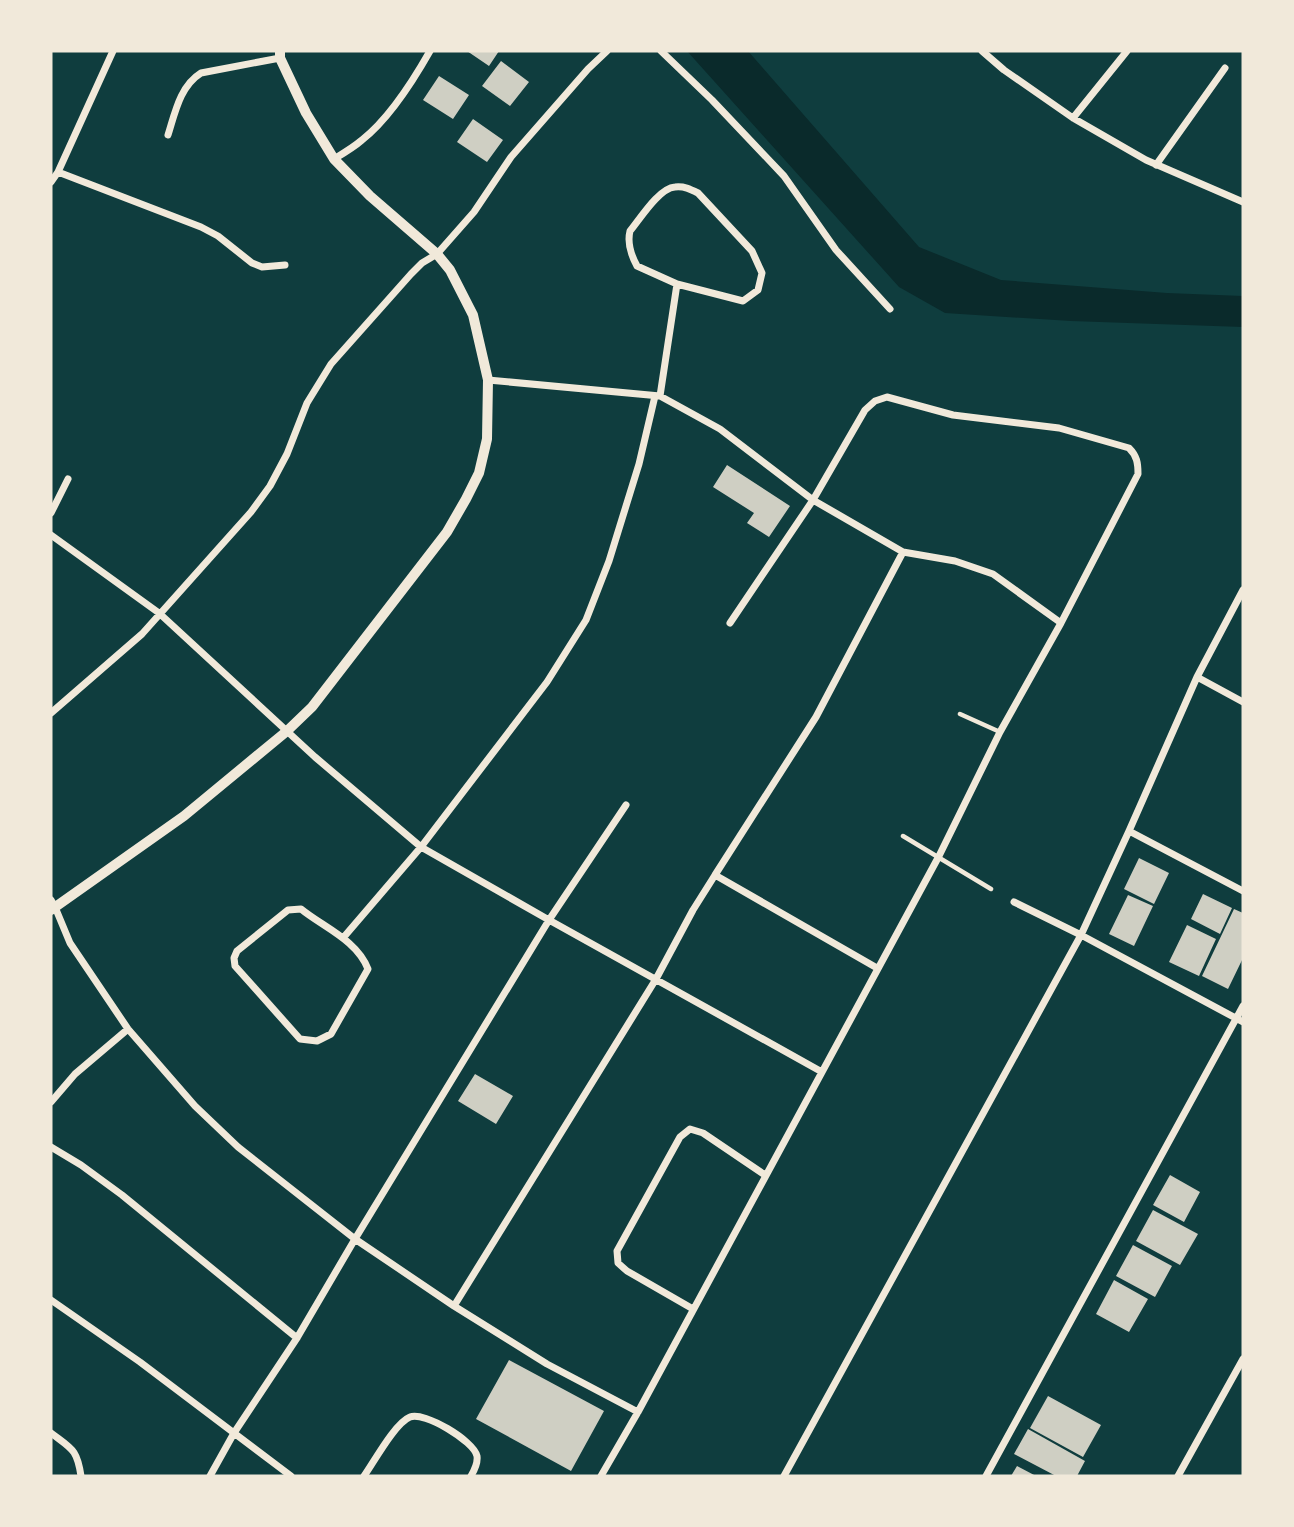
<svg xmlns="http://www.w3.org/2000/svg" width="1294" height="1527" viewBox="0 0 1294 1527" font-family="Inter,sans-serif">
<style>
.water{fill:#0a2a2b}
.building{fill:#cfcfc3}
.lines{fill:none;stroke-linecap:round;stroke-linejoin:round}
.service{stroke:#f1e9da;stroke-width:4.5}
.minor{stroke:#f1e9da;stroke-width:7}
.tertiary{stroke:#f1e9da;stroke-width:10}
</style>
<rect width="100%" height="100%" fill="#0f3d3e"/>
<!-- water -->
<path class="water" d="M687 51H748L919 247 1001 280 1167 293 1243 296V327L1071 321 945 313 899 287Z"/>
<!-- building -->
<path class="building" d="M467 51H499L489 66Z
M501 61 529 82 510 106 482 86Z
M439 76 469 95 453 119 423 100Z
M473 119 503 140 487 162 457 142Z
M727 465 790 506 769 537 747 523 754 513 713 487Z
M1139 858 1169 873 1154 904 1124 889Z
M1203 894 1232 908 1220 934 1191 919Z
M1128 895 1153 906 1134 946 1109 934Z
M1234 909 1243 913V958L1228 989 1202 976Z
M1187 925 1216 939 1199 976 1169 962Z
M475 1074 513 1096 496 1124 458 1101Z
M1170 1175 1200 1192 1184 1222 1153 1205Z
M1153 1210 1198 1234 1180 1265 1136 1241Z
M1133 1245 1172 1266 1155 1297 1116 1276Z
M1114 1280 1148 1299 1129 1332 1096 1314Z
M509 1360 604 1411 571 1471 476 1419Z
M1048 1396 1101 1425 1083 1457 1030 1428Z
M1028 1429 1085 1461 1077 1476H1056L1014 1454Z
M1017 1466 1036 1476H1011Z"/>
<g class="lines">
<!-- service -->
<path class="service" d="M960 714 1000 732
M903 836 991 889"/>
<!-- minor -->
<path class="minor" d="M661 51 712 100 784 176 836 250 890 309
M982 51 1004 70 1073 118 1146 160 1243 202
M1073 118 1127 51
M168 135C175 113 180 86 201 73L280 58
M334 159C344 153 354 147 362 140 390 118 413 81 430 51
M1156 165 1225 68
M58 172 201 227 218 236 252 263 262 267 285 265
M51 182 58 172 113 51
M488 380 660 396 720 429 813 500 903 552 955 561 993 574 1061 623
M660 396 677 284 637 266C631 255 627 243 630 231 640 219 659 188 675 187 684 186 690 189 698 193L752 251 762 273 758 290 743 301 677 284
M51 513 68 479
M51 535 159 613 315 757 421 847 549 920 822 1072
M1197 677 1243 702
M51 713 142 634 251 512 270 486 287 454 307 403 331 364 411 274 422 263 437 254 474 212 511 157 588 69 607 51
M1129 831 1243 891
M51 900 55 907 70 943 128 1029 195 1106 238 1147 355 1239 454 1306 547 1364 638 1412
M1014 902 1081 935 1243 1022
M301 909C323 927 357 940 368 969L331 1034 317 1041 300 1039 235 966 234 958 237 951 288 910Z
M343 938 421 847 547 682 586 620 609 561 639 464 655 396
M877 968 715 875 816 717 903 552
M51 1102 75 1074 128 1029
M51 1147 81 1165 122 1195 297 1338
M51 1300 140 1362 291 1476
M454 1306 656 979 693 910 715 875
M693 1309 627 1271 618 1263 617 1251 680 1137 690 1129 703 1133 765 1175
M51 1433C72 1449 77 1449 81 1476
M210 1476 234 1433 297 1338 355 1239 549 920 626 805
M364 1476C374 1462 395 1423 410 1417 424 1411 474 1441 477 1456 478 1463 474 1471 471 1476
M601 1476 638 1412 939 856 1000 732 1061 623 1138 474C1138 463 1137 456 1129 448L1059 428 953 415 887 397 875 401 865 410 813 500 730 623
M784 1476 1081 935 1129 831 1197 677 1243 590
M986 1476 1243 1006
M1178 1476 1243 1359"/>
<!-- tertiary -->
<path class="tertiary" d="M51 910 184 816 287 731 312 707 447 532 466 499 479 473 487 439 488 380 473 315 450 270 437 254 370 196 334 159 306 113 280 58V51"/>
</g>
<!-- border -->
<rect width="1294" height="1527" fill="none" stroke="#f1e9da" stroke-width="105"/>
</svg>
